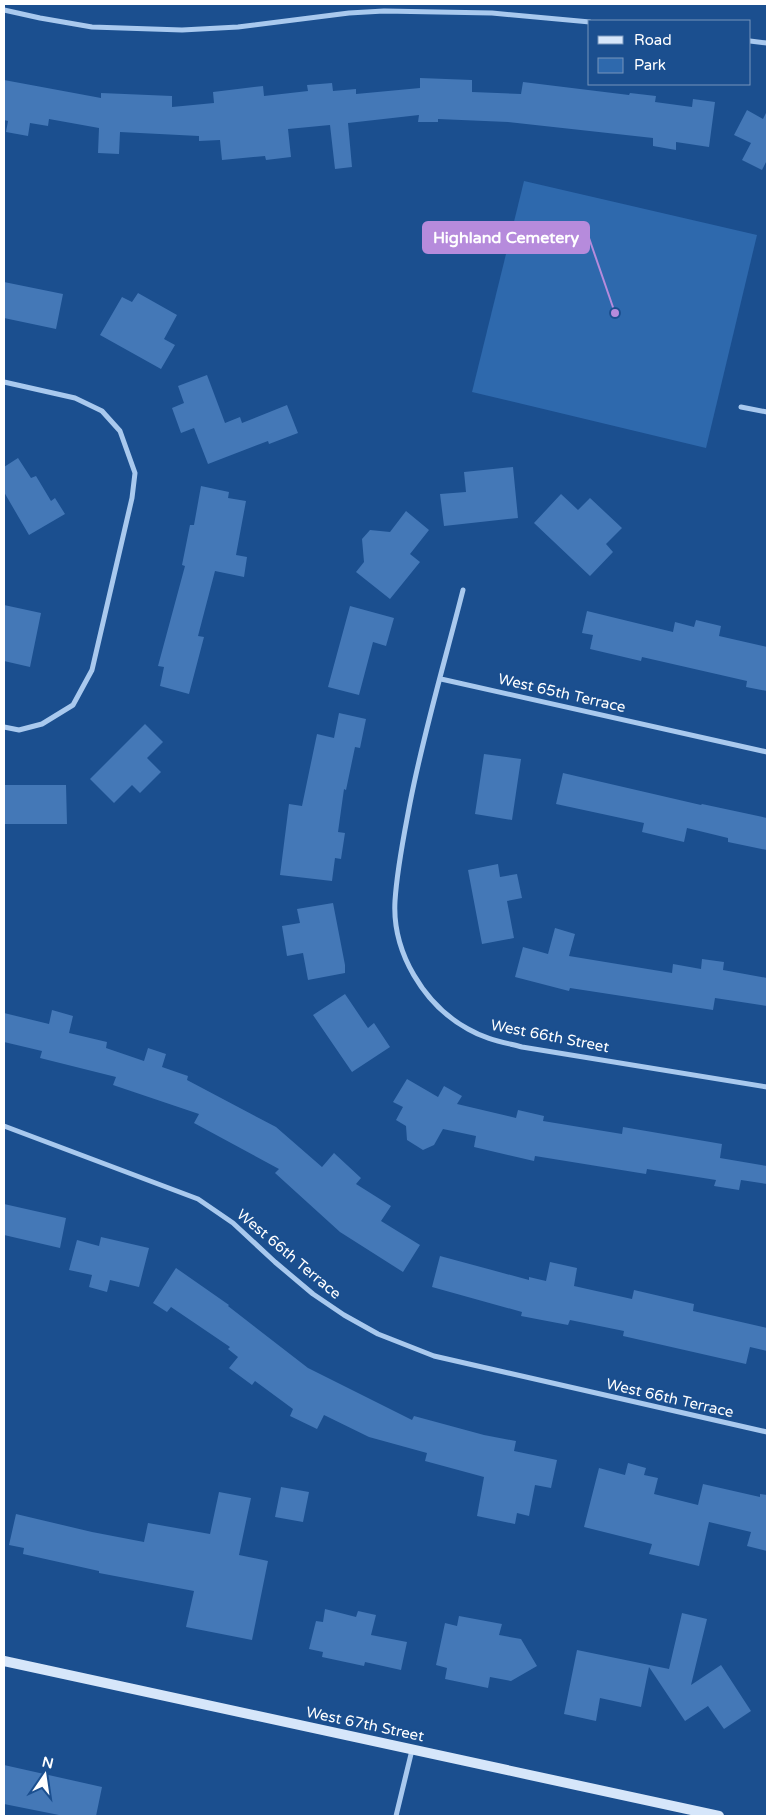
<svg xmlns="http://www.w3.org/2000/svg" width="771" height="1820" viewBox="0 0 771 1820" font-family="'Varela Round',sans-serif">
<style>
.green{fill:#2e69ad}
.building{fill:#4478b7}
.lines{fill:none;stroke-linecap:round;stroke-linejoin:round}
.street{stroke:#a9c9ee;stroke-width:5}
.secondary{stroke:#d6e6fa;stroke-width:10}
.labels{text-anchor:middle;stroke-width:4;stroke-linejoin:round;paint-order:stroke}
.street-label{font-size:15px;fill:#fff;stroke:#1b4f8f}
.leader{fill:none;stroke:#b68bdc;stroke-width:2}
.callout-dot{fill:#b68bdc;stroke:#1b4f8f;stroke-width:2}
.callout{fill:#b68bdc;stroke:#b68bdc;stroke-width:2}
.callout-label{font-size:16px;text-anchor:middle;font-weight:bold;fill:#fff}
</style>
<rect width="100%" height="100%" fill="#1b4f8f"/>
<!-- green -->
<path class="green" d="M524 181 757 235 706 448 472 392Z"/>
<!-- building -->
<path class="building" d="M420 78 472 80V92L521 94 523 82 629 95 630 93 656 96 655 102 692 107 693 99 715 102 709 147 676 142V150L653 146V138L508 122 438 119V122H418L419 115 348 123 352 167 335 169 330 125 288 129 291 157 266 160 265 156 222 160 220 140 199 141V136L120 132 119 154 98 153 99 128 49 119 48 126 30 123 28 136 6 132 8 121 4 120V80L101 98V93L172 96V107L214 103 213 92 263 86 264 96 308 91 307 85 332 83 333 91 356 89V94L420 88Z
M747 110 763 119 767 111V160L762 170 742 160 751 143 734 135Z
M4 282 63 294 56 329 4 318Z
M138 293 177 315 164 339 175 345 161 369 100 335 122 297 132 302Z
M207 375 225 423 240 417 242 423 287 405 298 433 269 444 268 441 208 464 194 428 181 433 172 408 184 403 178 386Z
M18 458 31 478 36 476 51 501 55 498 65 514 29 535 4 492V467Z
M513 467 518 518 444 526 440 494 466 492 464 472Z
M201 486 229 492 228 498 246 501 236 555 247 557 244 577 215 571 198 636 204 637 189 694 160 686 164 667 158 666 185 566 182 565 190 525H194Z
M561 494 578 510 590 498 622 528 606 544 613 552 590 576 534 523Z
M406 511 429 530 410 554 420 562 390 599 356 572 364 562 362 539 370 530 390 532Z
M4 605 41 613 30 667 4 661Z
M350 606 394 618 386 646 373 642 359 695 328 687Z
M587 611 673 632 675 622 694 627 696 620 721 626 719 636 767 647V691L746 687 747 681 642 657 641 661 590 649 593 635 582 633Z
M339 713 366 719 360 748 355 747 346 790 344 789 338 832 345 833 341 859 335 858 332 881 280 875 289 804 302 806 317 734 334 738Z
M145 724 163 742 147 758 161 772 140 793 132 785 114 803 90 779Z
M484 754 521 759 512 820 475 814Z
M563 773 701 805 702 804 767 818V850L728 842V838L687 828 684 842 642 832 644 823 556 804Z
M4 785H66L67 824H4Z
M498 864 500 877 517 874 522 898 507 901 514 938 482 944 468 870Z
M333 903 345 965V973L308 980 303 953 287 956 282 926 300 923 297 909Z
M555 928 575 934 569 956 672 973 673 964 701 969 702 959 724 962 723 970 767 978V1006L715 998 713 1010 570 988 569 991 515 977 523 947 548 954Z
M345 994 368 1028 374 1023 390 1047 352 1072 313 1015Z
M52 1010 73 1016 69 1033 107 1042 106 1048 144 1061 148 1048 166 1054 162 1067 188 1076 187 1080 276 1127 322 1167 334 1153 361 1178 356 1184 391 1206 381 1221 420 1245 403 1272 340 1232 275 1173 279 1169 194 1123 199 1114 113 1085 116 1077 40 1058 42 1051 4 1042V1013L49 1024Z
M407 1079 438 1097 444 1086 462 1096 457 1104 516 1118 518 1110 544 1116 543 1121 622 1134 623 1127 722 1144 720 1158 767 1166V1184L741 1180 739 1190 714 1186 716 1180 647 1169 646 1174 535 1156 534 1161 474 1147 476 1136 443 1129 434 1145 423 1150 407 1140 406 1126 396 1120 403 1107 393 1102Z
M4 1204 66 1218 60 1248 4 1235Z
M101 1237 149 1248 139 1287 110 1280 107 1292 89 1287 92 1275 69 1270 77 1240 99 1246Z
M440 1256 529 1280V1277L546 1281 550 1262 577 1268 574 1286 632 1299 634 1290 694 1304 693 1311 767 1328V1351L750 1347 746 1364 623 1336 624 1331 570 1320 568 1325 521 1316 522 1312 432 1287Z
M176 1268 229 1305 228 1306 308 1368 412 1420 414 1416 484 1435 516 1441 514 1451 557 1460 551 1488 535 1485 529 1516 517 1513 515 1524 477 1516 484 1477 425 1461 427 1453 369 1437 324 1415 317 1429 290 1416 293 1409 255 1381 252 1385 229 1368 238 1357 228 1349 230 1347 171 1307 167 1312 153 1303Z
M628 1463 646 1468 644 1475 658 1478 654 1494 698 1505 703 1484 760 1497V1494L767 1495V1551L747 1546 751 1532 709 1522 699 1566 649 1554 652 1544 584 1527 599 1468 625 1475Z
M281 1487 309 1492 303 1522 275 1517Z
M219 1492 251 1498 239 1555 268 1561 252 1640 186 1627 194 1591 99 1573V1571L23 1554 24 1548 9 1545 16 1514 92 1532 144 1542 148 1523 210 1534Z
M325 1609 356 1617 358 1611 376 1615 371 1635 407 1642 401 1670 365 1662 364 1666 322 1657 323 1652 309 1649 316 1621 323 1622Z
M682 1613 707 1619 691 1685 721 1665 751 1711 724 1729 708 1706 685 1721 649 1667 641 1707 600 1698 596 1721 564 1714 577 1650 669 1669Z
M459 1616 502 1624 499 1635 521 1639 537 1666 511 1681 490 1677 488 1688 445 1679 447 1668 436 1665 445 1623 457 1626Z
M4 1765 102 1787 96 1816H64L4 1804Z"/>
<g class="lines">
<!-- street -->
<path class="street" d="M4 10 40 18 92 27 182 30 238 27 349 13 384 11 492 13 590 22
M750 41 767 43
M4 382 75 398 102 411 120 431 135 473 132 498 92 670 73 705 42 724 19 730 4 727
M741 407 767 412
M463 590C445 661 424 731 410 803 404 835 397 868 395 901 392 952 424 1005 468 1029 485 1039 503 1042 522 1047L767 1087
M441 679 767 752
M4 1126 198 1199 233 1223 275 1262 313 1294 344 1315 378 1334 434 1356 767 1432
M396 1816 412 1750"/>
<!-- secondary -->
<path class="secondary" d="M4 1661 719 1816"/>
</g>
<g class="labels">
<!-- street labels -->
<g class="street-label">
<text transform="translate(562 693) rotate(13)" y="5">West 65th Terrace</text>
<text transform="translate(550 1036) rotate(11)" y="5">West 66th Street</text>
<text transform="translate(289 1254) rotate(40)" y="5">West 66th Terrace</text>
<text transform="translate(670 1398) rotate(13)" y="5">West 66th Terrace</text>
<text transform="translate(365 1724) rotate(12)" y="5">West 67th Street</text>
</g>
</g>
<!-- callouts -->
<path class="leader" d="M615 313L589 238"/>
<circle class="callout-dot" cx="615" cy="313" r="5"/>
<rect class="callout" x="423" y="222" width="166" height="31" rx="5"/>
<g class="callout-label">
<text x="506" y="243">Highland Cemetery</text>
</g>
<!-- border -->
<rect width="771" height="1820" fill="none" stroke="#ffffff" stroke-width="10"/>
<!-- legend -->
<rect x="588" y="20" width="162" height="65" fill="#1b4f8f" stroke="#7695bc"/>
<rect x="598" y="36" width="25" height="8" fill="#d6e6fa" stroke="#7695bc"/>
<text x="634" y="45" font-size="15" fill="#ffffff">Road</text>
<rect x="598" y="58" width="25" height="15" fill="#2e69ad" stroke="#7695bc"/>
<text x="634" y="70" font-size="15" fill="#ffffff">Park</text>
<!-- north arrow -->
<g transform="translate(45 1775) rotate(13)" stroke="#1b4f8f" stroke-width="4" paint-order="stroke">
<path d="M0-4L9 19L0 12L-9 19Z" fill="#ffffff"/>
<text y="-8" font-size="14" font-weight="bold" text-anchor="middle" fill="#ffffff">N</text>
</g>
</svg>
